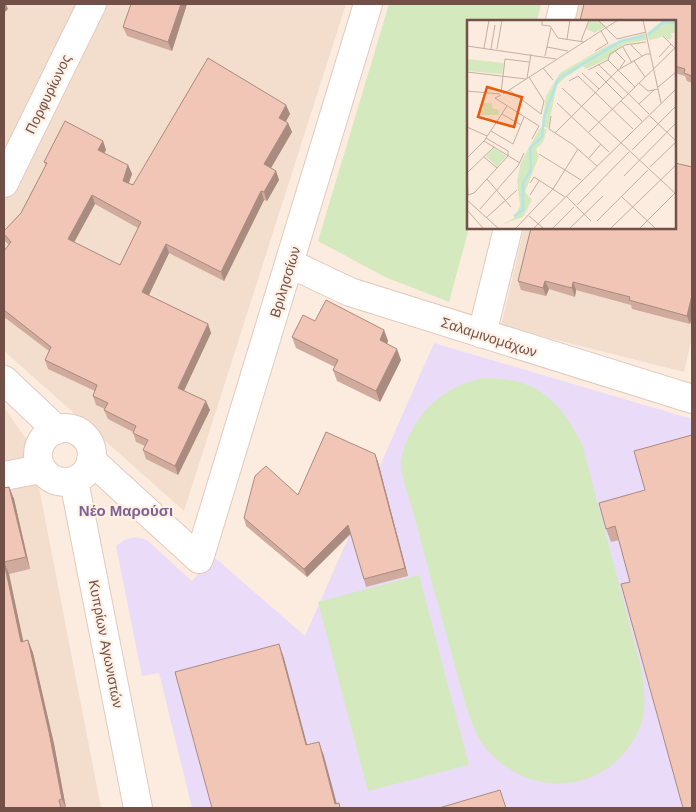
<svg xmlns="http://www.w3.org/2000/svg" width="696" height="812" viewBox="0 0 696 812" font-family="'Work Sans',sans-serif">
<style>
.residential{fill:#f3ddcd}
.education{fill:#eadcf8}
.green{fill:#d5e9be}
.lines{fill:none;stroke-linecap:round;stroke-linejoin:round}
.minor-casing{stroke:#e2c9be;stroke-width:30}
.minor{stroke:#fff;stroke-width:28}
.wall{fill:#cfaa9d;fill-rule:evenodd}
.shaded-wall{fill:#a98b7f}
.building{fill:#f1c6b6;stroke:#a98b7f;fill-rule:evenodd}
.labels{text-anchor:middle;stroke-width:4.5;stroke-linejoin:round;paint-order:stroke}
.street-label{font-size:14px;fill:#725047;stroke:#fff1e5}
.neighbourhood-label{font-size:15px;font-weight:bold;fill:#7d6295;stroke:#fff1e5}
.inset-river{fill:none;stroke:#b4e4e5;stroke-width:2.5}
.inset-road{fill:none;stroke:#c5aea2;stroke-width:1}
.view{fill:#e8590c;fill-opacity:0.15;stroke:#e8590c;stroke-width:2.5}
.inset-edge{fill:none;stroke:#725047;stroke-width:2.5}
</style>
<rect width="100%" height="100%" fill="#fcecdf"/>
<!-- residential -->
<path class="residential" d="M4 4H346L184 511 4 351Z
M578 4H692V337L684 372 501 326 524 228H675V21H574Z
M4 407 31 446 101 808H4Z"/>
<!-- education -->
<path class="education" d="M434 343 692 419V808H192L159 673 142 676 116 546 124 540 135 537 147 540 192 581 213 556 305 636Z"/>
<!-- green -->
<path class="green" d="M389 4H541L537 21H468L469 228 449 302 385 277 318 241Z
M485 378C537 378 559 400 582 444L642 671C645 692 647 715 637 734 606 794 531 799 488 751 476 738 471 720 465 703 448 640 430 576 413 512 410 500 399 471 401 460 410 417 442 385 485 378Z
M419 575 469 765 368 791 318 602Z"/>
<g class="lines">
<!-- minor casing -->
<g class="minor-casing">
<path id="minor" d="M560 21 564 4
M4 183 92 4
M291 264 350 292 692 399
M482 334 508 228
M4 380 57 430
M38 455a27 27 0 1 1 54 0a27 27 0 1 1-54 0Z
M91 460 199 559 368 4
M4 476 41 469
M74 481 138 808"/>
</g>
<!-- minor -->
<use href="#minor" class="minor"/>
</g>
<!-- wall -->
<path class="wall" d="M187 4 172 51 127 36 123 27Z
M692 4V83L687 81 685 76 675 73V21Z
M286 105 290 114 285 122 288 123 292 132 271 168 276 171 279 180 267 201 264 200 224 281 169 253 149 295 208 324 211 333 184 391 210 410 178 475 146 459 143 450 145 446 136 442 133 432 108 419 104 410 105 409 96 405 93 396 95 391 48 369 45 360 49 351 4 317V251L9 245 5 241 4 237V231L21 213 46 166 44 162 103 141 106 150 104 153 128 165 132 174 129 183 133 185ZM95 204 138 228 120 265 74 242Z
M692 167V316L690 324 632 309 631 305 576 290 575 297 549 289 546 296 521 290 518 281Z
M315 321 384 330 388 341 387 344 401 360 380 402 337 381 333 370 335 367 296 348 292 337Z
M692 435 630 582 619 540 611 542 606 529 645 490Z
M375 454 378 462 408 576 366 587 351 534 307 577 246 526 244 518 298 495Z
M9 487 14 499 30 569 9 574 23 642 28 640 33 653 54 744 66 808H4V488Z"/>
<!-- shaded-wall -->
<path class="shaded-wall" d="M4 4H6L8 9 4 13Z
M181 4H187L172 51 168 42Z
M286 105 290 114 283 127 279 118Z
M288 123 292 132 268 173 264 164Z
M103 141 106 150 101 159 98 150Z
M128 165 132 174 126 190 123 181Z
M276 171 279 180 267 201 264 192Z
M261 191 264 200 224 281 221 272Z
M92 195 95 204 71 248 68 239Z
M166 244 169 253 146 301 142 292Z
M545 281 549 289 546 296 543 288Z
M573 282 576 290 575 297 572 288Z
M692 295V316L690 324 687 316Z
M208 324 211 333 181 397 178 388Z
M384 330 388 341 384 351 380 340Z
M397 349 401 360 380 402 376 391Z
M206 401 210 410 178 475 175 466Z
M375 454 378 462 408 576 405 568Z
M9 487 14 499 30 569 26 557Z
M348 525 351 533 307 577 304 569Z
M4 562 9 574 26 654 21 642Z
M28 640 33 653 54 744 66 808 62 799Z
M279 644 284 658 311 759 306 745Z
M319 742 324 756 338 808 335 804Z"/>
<!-- building -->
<path class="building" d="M131 4H181L168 42 123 27Z
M584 4H692V76L684 73 685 69 675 66V21H580Z
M208 58 286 105 279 118 288 123 264 164 276 171 264 192 261 191 221 272 166 244 142 292 208 324 178 388 206 401 175 466 143 450 148 440 133 433 136 426 104 410 108 403 93 396 97 385 45 360 51 347 4 310V251L11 242 4 234V231L21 213 47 163 44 162 65 121 103 141 98 150 128 165 123 181 133 185ZM92 195 141 222 120 265 68 239Z
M675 163 692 167V295L687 316 629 300 630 297 573 282 572 288 545 281 543 288 518 281 531 228H675Z
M326 300 384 330 380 340 397 349 376 391 333 370 338 360 292 337 303 315 315 321Z
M326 432 375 454 405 568 364 579 348 525 304 569 244 518 255 476 266 466 298 495Z
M692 435V808H683L621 584 630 582 615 526 606 529 599 503 645 490 634 451Z
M9 487 26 557 4 562 21 642 28 640 49 732 62 799 59 800 61 808H4V488Z
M279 644 306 745 319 742 335 804 339 803 340 808H212L175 672Z
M500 790 506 808H439Z"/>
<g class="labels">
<!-- street labels -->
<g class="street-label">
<text transform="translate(48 94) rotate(-64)" y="5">Πορφυρίωνος</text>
<text transform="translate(285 282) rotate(-73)" y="5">Βριλησσίων</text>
<text transform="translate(489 337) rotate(18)" y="5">Σαλαμινομάχων</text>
<text transform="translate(106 644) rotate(79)" y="5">Κυπρίων Αγωνιστών</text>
</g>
<!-- neighbourhood labels -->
<g class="neighbourhood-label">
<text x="126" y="516">Νέο Μαρούσι</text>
</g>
</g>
<!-- overview -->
<g transform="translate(467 20)">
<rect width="209" height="209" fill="#fcecdf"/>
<path d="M0 39 37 43 35 54 0 51ZM16 83H25V88L32 90V95H15Z" fill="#d5e9be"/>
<path d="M196 0H209V6L182 20 180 13ZM178 13 179 20 157 24 140 39 119 49 116 46 99 57 90 65 81 108 75 106 79 76 93 53 141 25ZM73 108 80 109 76 122 69 129 72 136 58 172 65 180 56 197 34 205 47 198 53 186 50 161 54 142Z" fill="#d5e9be"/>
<path d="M122 0H131L139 6 128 13 119 9ZM209 6V13H203L206 16 202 20 197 16 181 21 200 8ZM27 128 39 136 30 147 19 136Z" fill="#d5e9be"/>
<path class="inset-river" d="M181 15 197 2 209 3M47 196 56 190V163L64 150 63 128 75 117 77 97 91 59 154 21 177 16"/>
<path class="inset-road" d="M75 0V5L83 6 91 18 117 22M131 0 150 19 179 12M176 0 194 83M196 16 208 28M100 19 103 0M114 21 122 0M164 25 175 36M0 26 89 39M80 27 101 31M156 27 165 43M17 28 22 0M24 29 28 5M30 29 35 0M128 31 141 23 134 11M148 31 158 41 153 48M78 36 84 8M192 37 204 24M141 40 168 67M167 41 178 57M131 44 182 94M76 48 86 60M121 50 141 40 143 34 158 25 179 22M0 52 59 59M129 52 156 79M115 53 132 69M60 58 64 34M102 61 111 56 166 109M172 63 181 71 191 69M191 67 209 52M95 68 209 174M42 70 74 94 77 81 62 57M0 71 33 74M34 73 38 39 62 42M36 74 151 0M34 75 28 78 72 106 65 119M154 81 175 101M90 83 142 132M172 84 187 70M35 94 54 105M84 96 82 109 105 124 130 146M183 96 209 121M0 107 20 116M24 111 46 124 57 97M88 113 151 50 179 34H184M121 113 209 27M17 121 53 143M165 130 209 86M72 134 114 160M17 137 30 148M0 138 17 121 40 86M122 138 134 124M183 147 209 122M0 153 27 127M0 154 1 175M157 156 209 103M20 159 44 187M63 163 67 157 98 177M1 175 7 173 41 136V131L19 118M63 175 72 161M99 176 124 201M154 176 188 208M0 180 31 208M110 185 162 132M13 189 51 146 57 133M0 190 16 208M62 196 76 208M20 197 50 170M130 201 181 150M49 208 86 169 111 129M67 208 209 69M86 208 107 187M103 208 136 176M144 208 209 145M173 208 208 173"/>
<path class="view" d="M20 67 55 77 47 107 11 97Z"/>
<rect width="209" height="209" class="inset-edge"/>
</g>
<!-- border -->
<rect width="696" height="812" fill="none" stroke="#725047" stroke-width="10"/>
</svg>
